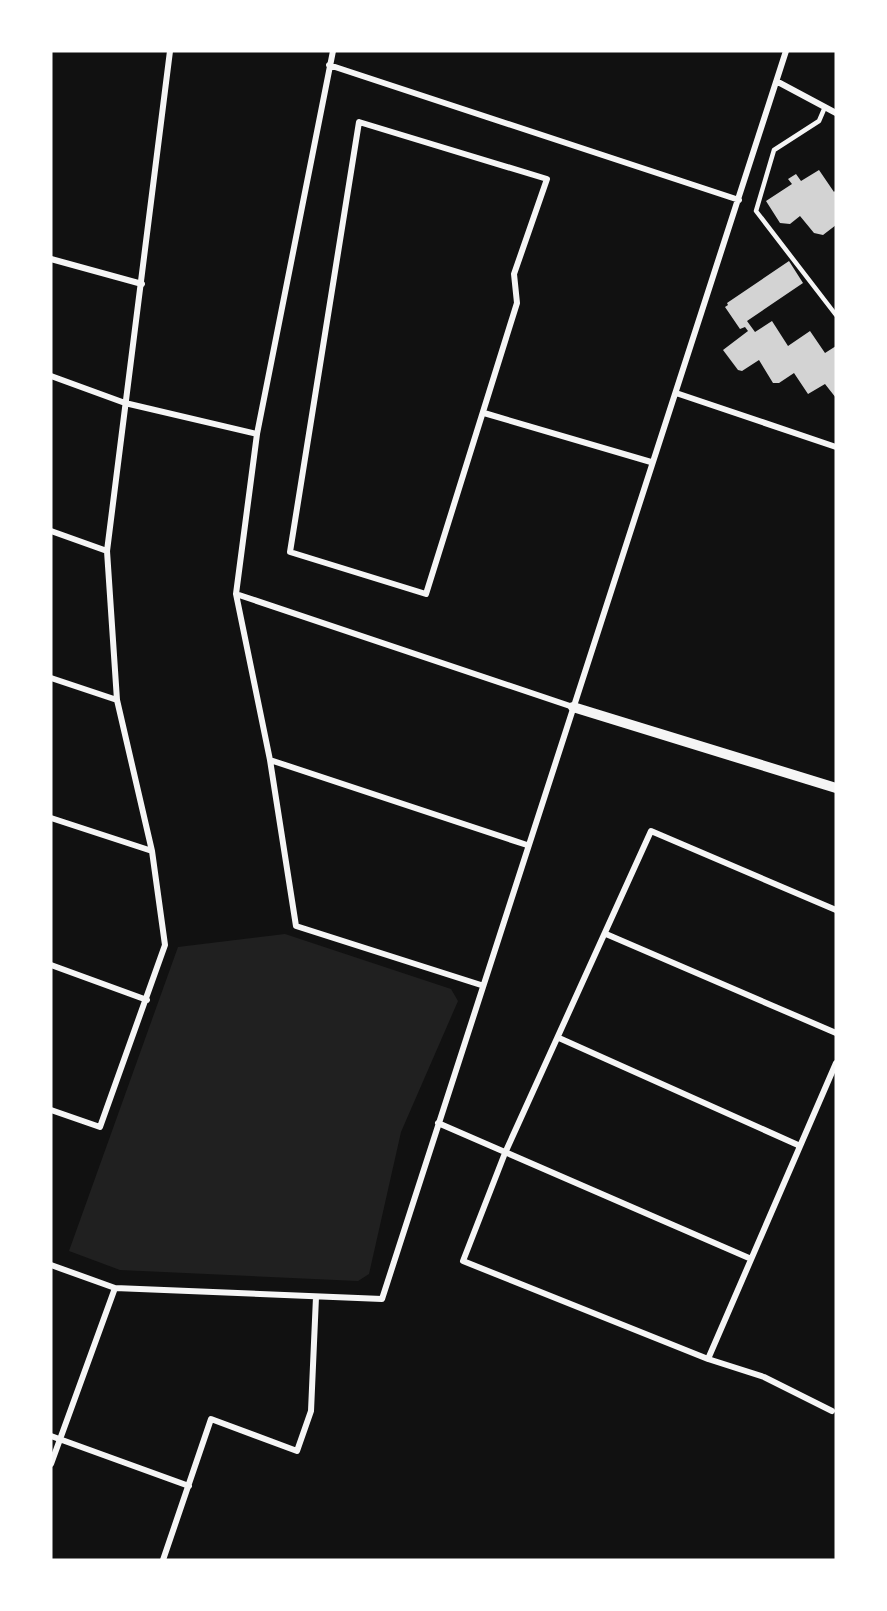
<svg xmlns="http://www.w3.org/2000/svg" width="887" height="1611" viewBox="0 0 887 1611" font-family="'Work Sans',sans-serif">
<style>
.green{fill:#202020}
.building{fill:#d3d3d3}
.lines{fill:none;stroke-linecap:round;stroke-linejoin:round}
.service{stroke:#f5f5f5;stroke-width:4.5}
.minor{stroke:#f5f5f5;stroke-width:6}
.tertiary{stroke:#f5f5f5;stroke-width:10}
</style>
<rect width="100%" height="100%" fill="#111"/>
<!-- green -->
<path class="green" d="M285 934 451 989 458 1001 401 1132 369 1274 358 1281 120 1270 69 1251 178 947Z"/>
<!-- building -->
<path class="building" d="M819 170 834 192 836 190V225L823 235 814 233 800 216 790 224 780 223 766 201 792 184 788 179 796 174 801 181Z
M789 261 803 283 747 321 755 332 772 321 788 346 810 331 825 353 836 346V398L825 384 808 394 794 373 779 383H773L759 360 742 371 738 370 723 350 748 331 745 327 740 329 725 307 728 305 727 303Z"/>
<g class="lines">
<!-- service -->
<path class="service" d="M825 107 819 121 774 150 756 211 836 315"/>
<!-- minor -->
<path class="minor" d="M333 51 257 434 236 594 270 760 296 926 481 985
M329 65 739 200
M778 82 836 113
M359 122 547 179 514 274 517 303 426 594 290 552Z
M51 259 142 284
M51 376 125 403 257 434
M676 393 836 447
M484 413 651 462
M51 531 107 551
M236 594 573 707
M51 678 117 700
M270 760 527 845
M51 818 152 851
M606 934 836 1033
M51 965 147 1000
M559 1038 798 1145
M51 1110 100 1127 165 945 152 851 117 700 107 551 170 51
M438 1123 749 1258
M51 1265 115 1288 382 1299 786 51
M708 1359 836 1063
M832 1411 764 1377 708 1359 463 1261 505 1153 651 831 836 910
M51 1436 189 1486
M51 1464 115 1288
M163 1560 211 1419 297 1451 311 1411 316 1297"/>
<!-- tertiary -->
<path class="tertiary" d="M573 707 836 788"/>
</g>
<!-- border -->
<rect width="887" height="1611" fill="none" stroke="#ffffff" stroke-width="105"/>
</svg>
